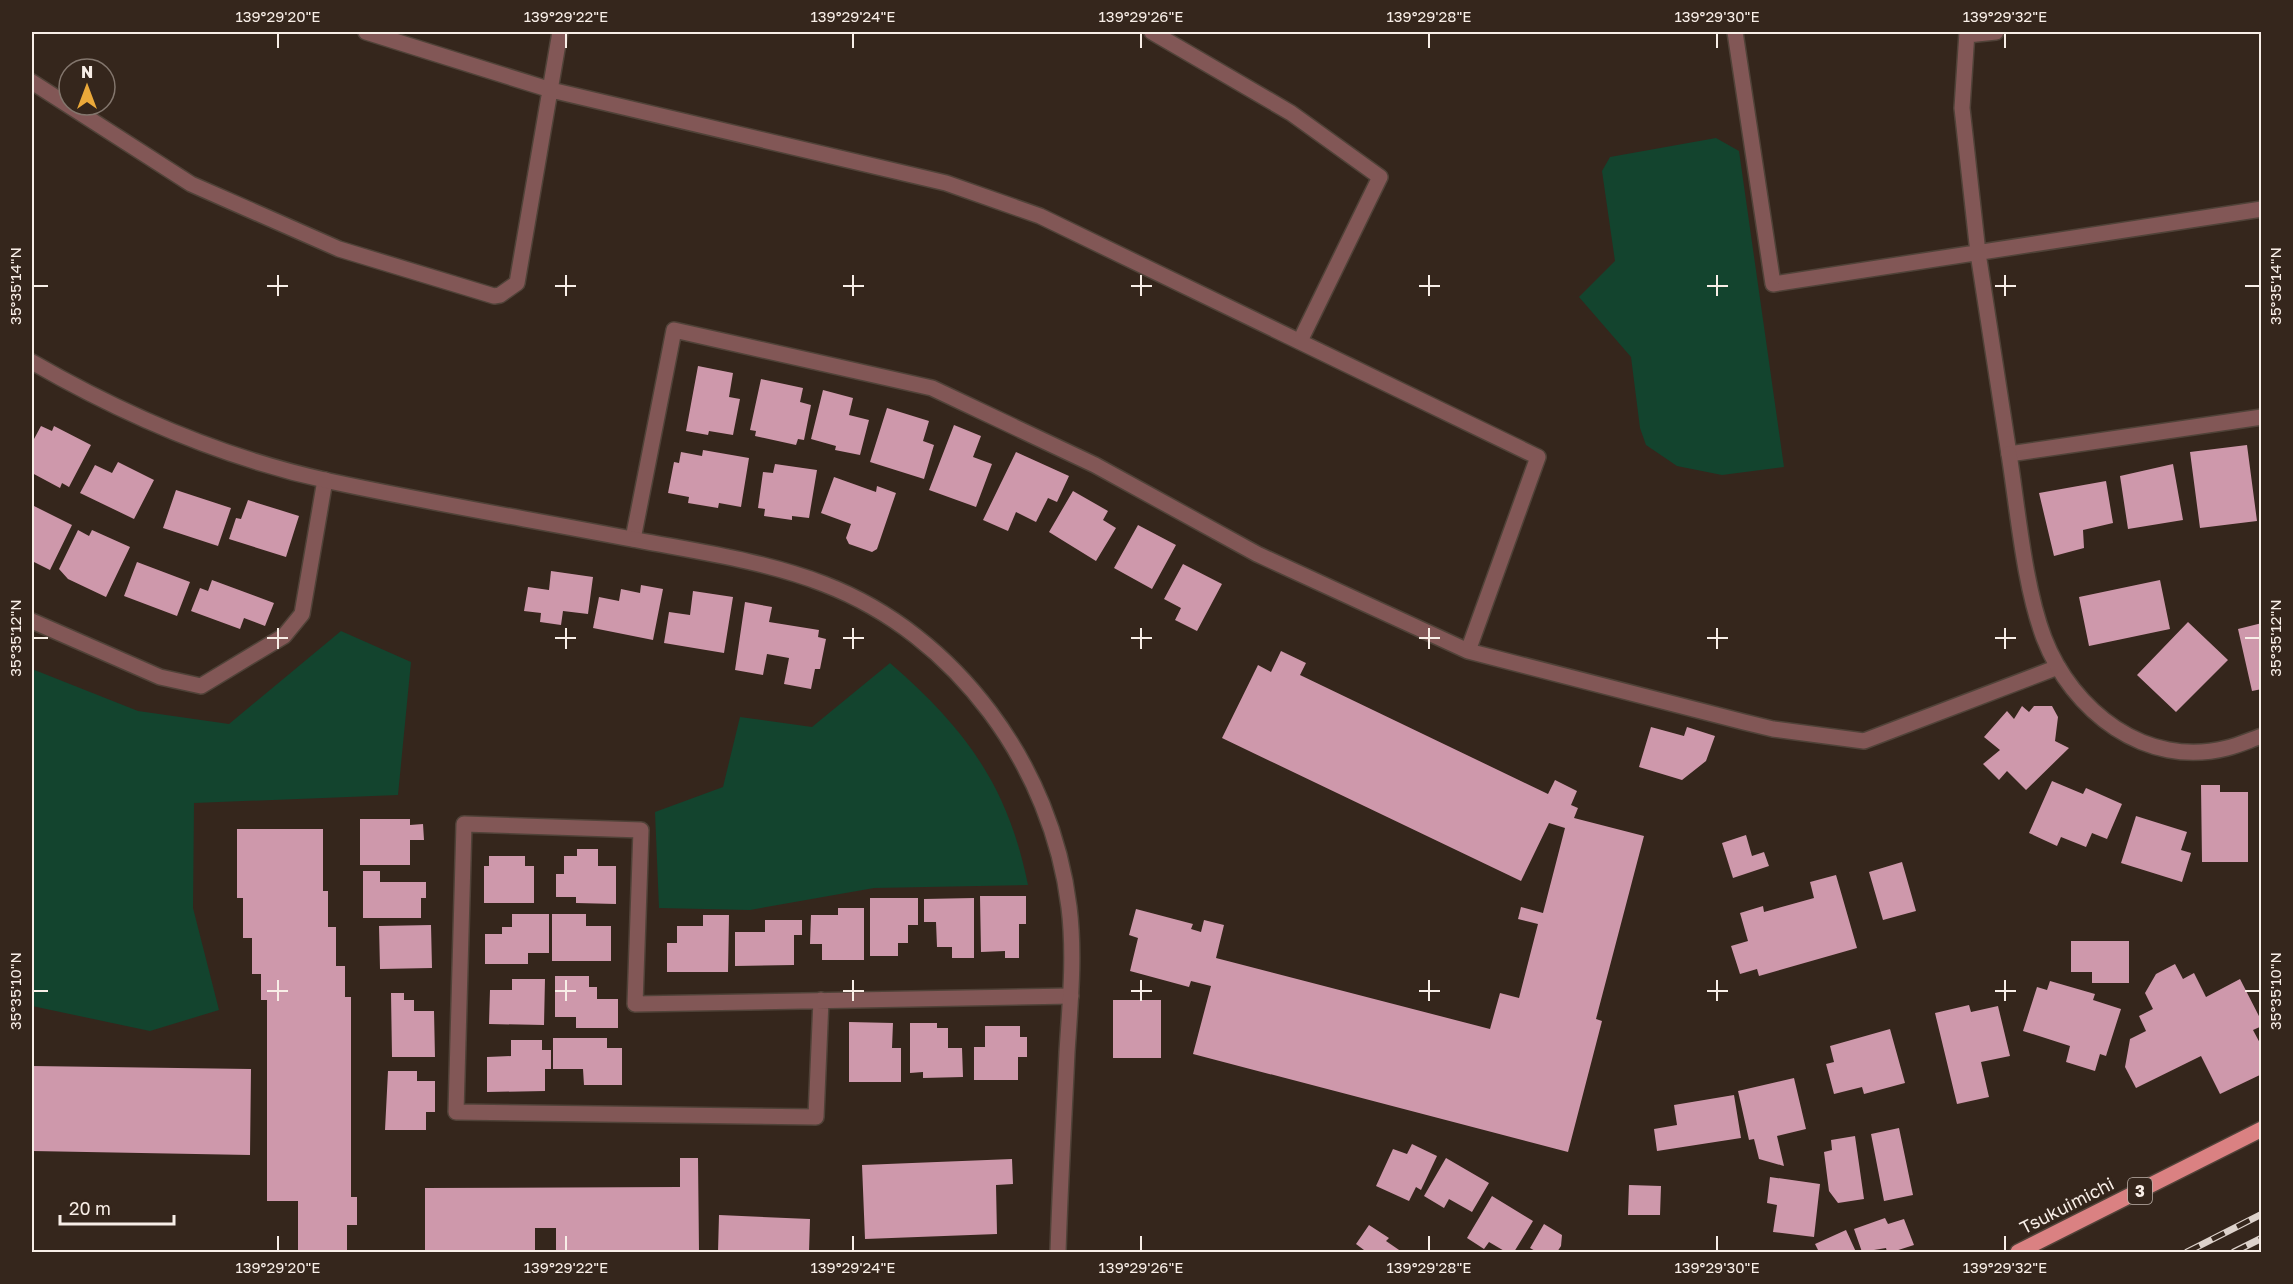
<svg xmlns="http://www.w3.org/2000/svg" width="2293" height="1284" viewBox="0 0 2293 1284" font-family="'Golos Text',sans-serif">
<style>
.green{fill:#13442e}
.building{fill:#ce98ab}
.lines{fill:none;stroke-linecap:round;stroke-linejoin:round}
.minor-casing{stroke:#504238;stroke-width:18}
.tertiary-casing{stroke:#504238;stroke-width:18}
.primary-casing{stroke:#504238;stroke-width:18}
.minor{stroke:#825756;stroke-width:15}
.tertiary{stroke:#825756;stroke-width:15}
.primary{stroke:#da8182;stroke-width:15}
.rail-casing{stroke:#ddd2cb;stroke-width:7}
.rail{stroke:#35261c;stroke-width:4.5;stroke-dasharray:14;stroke-linecap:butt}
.ticks{fill:none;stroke:#f8eee7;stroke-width:2}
.labels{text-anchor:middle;stroke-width:6;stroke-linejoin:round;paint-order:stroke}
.shield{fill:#35261c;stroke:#beb2aa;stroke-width:1.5}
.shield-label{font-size:16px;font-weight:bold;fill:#f8eee7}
.street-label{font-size:18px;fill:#f8eee7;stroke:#35261c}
.neatline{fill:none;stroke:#f8eee7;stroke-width:2}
.ticks-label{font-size:15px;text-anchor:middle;fill:#f8eee7}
</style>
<rect width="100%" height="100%" fill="#35261c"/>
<!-- green -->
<path class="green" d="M1716 138 1739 151 1784 467 1722 475 1677 466 1646 445 1640 428 1631 357 1579 297 1615 261 1602 171 1610 157Z
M341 631 411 662 398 795 194 803 193 908 219 1010 150 1031 32 1006V669L138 711 229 724Z
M890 663C966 729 1008 786 1028 885L874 888 750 910 659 908 655 812 723 787 740 717 812 727Z"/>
<!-- building -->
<path class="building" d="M698 366 733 373 729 397 740 399 733 435 709 431 708 435 686 431Z
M761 379 803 388 800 402 811 405 804 440 798 439 796 445 755 436 756 431 750 430Z
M823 390 853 398 849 415 869 420 860 455 835 450 836 446 811 439Z
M887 408 929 421 923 441 934 445 924 479 870 462Z
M954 425 981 436 973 457 992 464 976 507 929 490Z
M41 426 52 431 54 426 91 445 69 487 62 483 60 488 32 473V438L34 439Z
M2247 445 2257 521 2200 528 2190 452Z
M703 450 749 458 741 507 719 503 718 508 688 503 689 497 668 493 674 462 679 463 681 452 702 456Z
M1016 452 1069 476 1057 502 1048 498 1036 522 1016 512 1008 531 983 520Z
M118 462 154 480 134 519 80 493 95 465 112 473Z
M775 464 817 470 809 518 792 516V520L764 516 765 509 758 508 763 472 773 473Z
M2173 464 2183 520 2128 529 2120 476Z
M834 477 876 492 877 486 896 493 877 549 872 552 849 544 846 538 851 524 821 513Z
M2106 481 2113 523 2083 530 2084 548 2054 556 2039 493Z
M176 490 231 508 218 546 163 528Z
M1073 491 1108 511 1103 520 1116 528 1096 561 1049 532Z
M248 500 299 516 286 557 229 539 236 518 241 519Z
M32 505 72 525 50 570 32 561Z
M1138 525 1176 545 1152 589 1114 568Z
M78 530 89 536 92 530 130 547 106 597 68 579 59 569Z
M137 562 190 582 177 616 124 596Z
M1183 564 1222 584 1197 631 1175 620 1181 608 1164 599Z
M551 571 593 577 588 614 563 611 561 625 540 622 541 613 524 611 528 587 549 590Z
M212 580 274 603 265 626 244 618 240 629 191 611 200 588 208 591Z
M2160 580 2170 629 2089 646 2079 597Z
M641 585 663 589 653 640 593 628 599 597 619 601 621 589 640 593Z
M693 591 733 597 724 653 664 643 669 612 690 615Z
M745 602 772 607 769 622 819 630 818 637 826 639 820 669H815L811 689 784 684 789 658 767 654 763 675 735 670Z
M2188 622 2228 660 2176 712 2137 675Z
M2262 623V689L2252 691 2238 629Z
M1281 651 1306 663 1300 675 1548 794 1555 780 1577 791 1571 805 1578 808 1574 818 1644 836 1596 1019 1602 1021 1568 1152 1193 1054 1211 986 1191 981 1189 987 1130 971 1138 938 1129 935 1136 909 1193 924 1191 929 1201 932 1204 920 1224 925 1216 958 1490 1029 1500 993 1519 998 1538 924 1518 919 1521 907 1543 913 1565 828 1549 823 1521 881 1222 738 1258 665 1271 672Z
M2022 706 2029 712 2034 706H2052L2058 717 2055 741 2069 748 2026 790 2007 771 1999 780 1983 764 2000 750 1984 737 2007 711 2014 719Z
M1651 727 1684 736 1687 727 1715 736 1706 761 1682 780 1639 767Z
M2052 781 2083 794 2086 788 2122 804 2107 839 2092 833 2086 847 2061 837 2057 846 2029 833Z
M2201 785H2220V792H2248V862H2202Z
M2136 816 2187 832 2181 850 2191 853 2182 882 2121 863Z
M360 819H410V825L423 824 424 840H410V865H360Z
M237 829H323V891H328V927H336V966H345V997H351V1197H357V1225H347V1252H298V1201H267V1000H261V974H252V938H243V898H237Z
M1746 835 1752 856 1764 852 1769 866 1733 878 1722 843Z
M577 849H598V866H616V904L576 903V897H556V874H564V856H577Z
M489 856H525V866H534V903H484V866H489Z
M1902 862 1916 911 1883 920 1869 872Z
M363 871H380V882H426V898H421V918H363Z
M1836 875 1857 948 1759 976 1757 969 1740 974 1731 946 1748 941 1740 913 1763 906 1764 912 1814 898 1810 882Z
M980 896H1026V924H1019V958H1005V951L981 952Z
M870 898H918V925H908V943H898V956H870Z
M974 898V958H952V947H937L936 922H924V899Z
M838 908H864V960H822V944H810L811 915H838Z
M512 914H549V953H528V964H485V934H502V927H512Z
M552 914H586V926H611V961H552Z
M703 915H729L728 972H667V943H677V926H703Z
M765 920H802V935H794V965L735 966V932H765Z
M431 925 432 968 380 969 379 926Z
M2071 941H2129V983H2092V972H2071Z
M2175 964 2183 979 2194 973 2206 997 2240 979 2262 1022V1026L2253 1030 2262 1047V1074L2220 1094 2201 1056 2136 1088 2125 1067 2130 1039 2146 1031 2139 1016 2153 1009 2145 993 2156 974Z
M555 976H589V987H597V999H618V1028H576V1017H555Z
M512 979H545L544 1025 489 1024 490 990H512Z
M2050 981 2095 994 2093 1000 2121 1009 2106 1056 2100 1054 2095 1071 2066 1062 2070 1046 2023 1031 2037 987 2047 990Z
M391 993H404V1000H414V1011H434L435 1057H392Z
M1113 1000H1161V1058H1113Z
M1969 1005 1971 1012 1998 1006 2010 1056 1981 1062 1989 1097 1957 1104 1935 1013Z
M849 1022 893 1023 892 1048H901V1082H849Z
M910 1023H937V1028H948V1048H962L963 1077 923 1078V1072L910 1073Z
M985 1026H1020V1037H1027V1057H1018V1080H974V1047H985Z
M1890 1029 1905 1083 1864 1094 1862 1087 1834 1094 1826 1064 1834 1062 1830 1046Z
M553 1038H607V1048H622V1085H584L583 1069H553Z
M511 1040H542V1050H551V1069H545V1091L487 1092V1057L511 1056Z
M32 1066 251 1069 250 1155 32 1151Z
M388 1071H417V1081H435V1112H426V1130H385Z
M1794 1078 1806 1129 1777 1136 1784 1166 1759 1159 1754 1139 1749 1140 1738 1091Z
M1734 1095 1741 1138 1657 1151 1654 1129 1677 1125 1674 1105Z
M1899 1128 1913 1195 1884 1201 1871 1134Z
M1855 1136 1864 1199 1838 1203 1829 1191 1824 1152 1832 1150 1831 1140Z
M1412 1144 1437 1156 1421 1190 1416 1187 1409 1201 1376 1186 1393 1149 1407 1154Z
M680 1158H698L699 1252H556V1228H535V1252H425V1188L680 1187Z
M1446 1158 1489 1183 1472 1212 1449 1199 1444 1208 1424 1196Z
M1012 1159 1013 1184 996 1185 997 1234 865 1239 862 1165Z
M1770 1177 1820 1184 1814 1237 1773 1232 1777 1205 1767 1203Z
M1629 1185 1661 1186 1660 1215H1628Z
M1492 1196 1533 1221 1514 1252H1506L1489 1242 1484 1249 1467 1238Z
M719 1215 810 1219 809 1252H718Z
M1885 1218 1888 1224 1904 1219 1914 1245 1892 1252H1887L1886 1248 1862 1252 1854 1229Z
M1544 1224 1562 1235 1561 1246 1557 1252H1537L1530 1248Z
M1369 1225 1389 1238 1386 1241 1402 1252H1363L1364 1250 1356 1244Z
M1846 1230 1856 1252H1819L1815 1244Z"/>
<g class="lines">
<!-- minor casing -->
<g class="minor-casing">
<path id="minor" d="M366 32 551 90 946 183 1040 216 1538 457 1468 651
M1152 32 1291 113 1380 177 1300 341
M1735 32 1773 284 2262 209
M1967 32 1962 108 1978 253 2009 454 2262 417
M1967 35 1996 32
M32 82 191 184 339 249 494 296 500 295 517 283 560 32
M633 539 674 330 932 388 1095 465 1257 554 1468 651 1744 722 1773 729 1864 741 2058 667
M32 621 160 677 201 686 284 636 302 614 325 480
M821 1000 816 1117 456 1112 464 824 641 830 635 1004 1071 996"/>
</g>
<!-- tertiary casing -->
<g class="tertiary-casing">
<path id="tertiary" d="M32 362C124 415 224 458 329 481 431 503 534 520 637 540 700 552 764 561 824 584 957 635 1052 767 1069 907 1075 955 1070 1005 1067 1052 1064 1119 1060 1186 1058 1252
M2009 454C2018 511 2024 585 2044 638 2072 711 2146 769 2227 748 2239 745 2250 740 2262 736"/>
</g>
<!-- primary casing -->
<g class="primary-casing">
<path id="primary" d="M2018 1252 2262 1129"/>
</g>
<!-- minor -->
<use href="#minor" class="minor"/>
<!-- tertiary -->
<use href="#tertiary" class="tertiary"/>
<!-- primary -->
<use href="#primary" class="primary"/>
<!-- rail casing -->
<g class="rail-casing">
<path id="rail" d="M2187 1252 2262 1214
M2234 1252 2262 1238"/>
</g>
<!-- rail -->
<use href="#rail" class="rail"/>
</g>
<!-- ticks -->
<path class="ticks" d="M278 33V48M566 33V48M853 33V48M1141 33V48M1429 33V48M1717 33V48M2005 33V48M278 275V296M566 275V296M853 275V296M1141 275V296M1429 275V296M1717 275V296M2005 275V296M33 286H48M267 286H288M555 286H576M843 286H864M1131 286H1152M1419 286H1440M1707 286H1728M1995 286H2016M2245 286H2260M278 628V649M566 628V649M853 628V649M1141 628V649M1429 628V649M1717 628V649M2005 628V649M33 638H48M267 638H288M555 638H576M843 638H864M1131 638H1152M1419 638H1440M1707 638H1728M1995 638H2016M2245 638H2260M278 980V1001M566 980V1001M853 980V1001M1141 980V1001M1429 980V1001M1717 980V1001M2005 980V1001M33 991H48M267 991H288M555 991H576M843 991H864M1131 991H1152M1419 991H1440M1707 991H1728M1995 991H2016M2245 991H2260M278 1236V1251M566 1236V1251M853 1236V1251M1141 1236V1251M1429 1236V1251M1717 1236V1251M2005 1236V1251"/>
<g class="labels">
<!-- shield labels -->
<rect class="shield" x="2128" y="1178" width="24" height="26" rx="4.5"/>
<g class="shield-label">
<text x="2140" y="1197">3</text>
</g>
<!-- street labels -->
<g class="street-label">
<text transform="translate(2067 1206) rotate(-27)" y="6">Tsukuimichi</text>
</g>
</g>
<!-- border -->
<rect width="2293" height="1284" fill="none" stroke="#35261c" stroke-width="66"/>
<!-- north arrow -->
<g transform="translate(87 87)"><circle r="28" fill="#35261c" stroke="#83766d" stroke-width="1.5"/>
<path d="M0-4.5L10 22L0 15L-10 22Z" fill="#eba93a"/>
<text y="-9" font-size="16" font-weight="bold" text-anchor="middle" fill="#f8eee7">N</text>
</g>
<!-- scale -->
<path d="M60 1215v9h114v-9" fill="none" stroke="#f8eee7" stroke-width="3"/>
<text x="69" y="1215" font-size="18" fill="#f8eee7" stroke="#35261c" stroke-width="4.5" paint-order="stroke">20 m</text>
<rect x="33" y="33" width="2227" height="1218" class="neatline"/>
<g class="ticks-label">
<text x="278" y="22">139°29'20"E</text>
<text x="566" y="22">139°29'22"E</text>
<text x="853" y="22">139°29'24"E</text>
<text x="1141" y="22">139°29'26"E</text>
<text x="1429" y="22">139°29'28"E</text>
<text x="1717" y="22">139°29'30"E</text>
<text x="2005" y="22">139°29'32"E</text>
<text transform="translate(16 286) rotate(-90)" y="5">35°35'14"N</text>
<text transform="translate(2276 286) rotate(-90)" y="5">35°35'14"N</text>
<text transform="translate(16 638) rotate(-90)" y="5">35°35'12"N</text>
<text transform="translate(2276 638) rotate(-90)" y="5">35°35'12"N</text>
<text transform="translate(16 991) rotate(-90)" y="5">35°35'10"N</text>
<text transform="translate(2276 991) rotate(-90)" y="5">35°35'10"N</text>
<text x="278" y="1273">139°29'20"E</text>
<text x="566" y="1273">139°29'22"E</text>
<text x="853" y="1273">139°29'24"E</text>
<text x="1141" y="1273">139°29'26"E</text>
<text x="1429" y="1273">139°29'28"E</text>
<text x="1717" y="1273">139°29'30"E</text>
<text x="2005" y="1273">139°29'32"E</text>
</g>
</svg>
